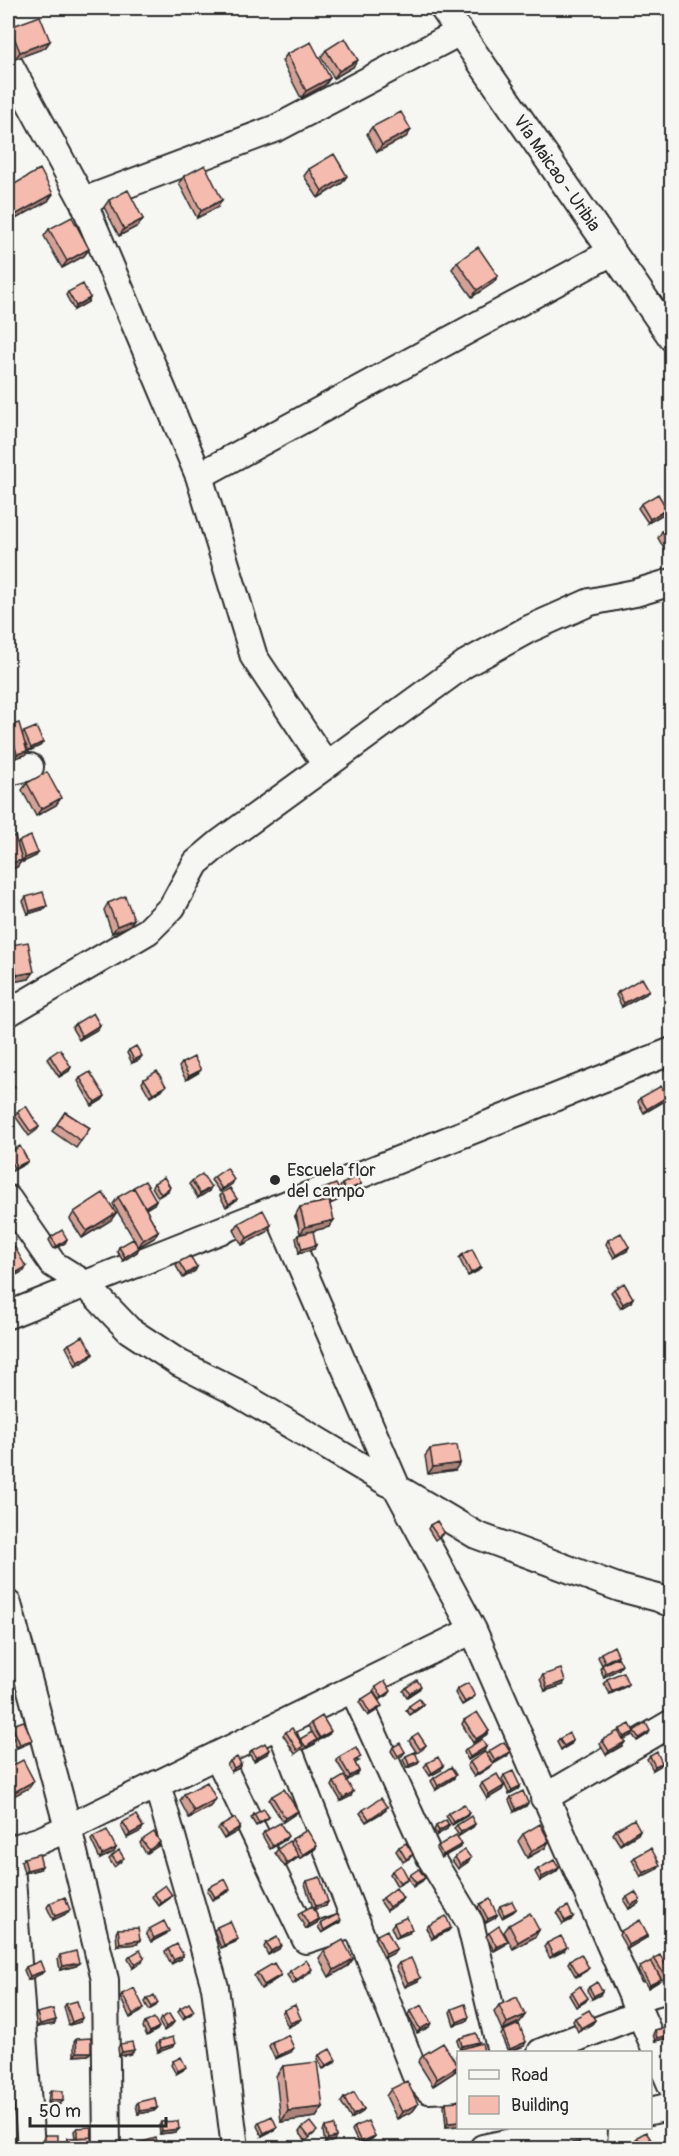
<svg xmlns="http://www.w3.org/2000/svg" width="679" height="2156" viewBox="0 0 679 2156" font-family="Pangolin,sans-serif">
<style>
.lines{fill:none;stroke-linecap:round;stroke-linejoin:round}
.minor-casing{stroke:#2b2b2b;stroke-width:30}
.minor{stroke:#f6f6f2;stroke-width:26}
.wall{fill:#d4a196;stroke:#2b2b2b;stroke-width:1.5}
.shaded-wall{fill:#ac837a;stroke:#2b2b2b;stroke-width:1.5}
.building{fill:#f6bbaf;stroke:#2b2b2b;stroke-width:1.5}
.poi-dot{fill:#2b2b2b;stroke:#f6f6f2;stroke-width:2}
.labels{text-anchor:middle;stroke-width:5;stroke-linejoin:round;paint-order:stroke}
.street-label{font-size:18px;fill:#2b2b2b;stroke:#f6f6f2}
.poi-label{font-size:18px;fill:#2b2b2b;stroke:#f6f6f2;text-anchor:start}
</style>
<rect width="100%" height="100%" fill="#f6f6f2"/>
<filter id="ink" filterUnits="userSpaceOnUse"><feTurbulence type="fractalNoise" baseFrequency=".0167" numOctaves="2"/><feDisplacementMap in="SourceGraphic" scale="12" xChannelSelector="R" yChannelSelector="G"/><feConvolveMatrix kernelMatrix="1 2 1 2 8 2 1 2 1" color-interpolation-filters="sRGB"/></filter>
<g filter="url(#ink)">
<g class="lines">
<!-- minor casing -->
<g class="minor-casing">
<path id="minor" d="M443 8 672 338
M8 62 83 201 199 476 254 657 326 765
M83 201 277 128 460 32
M199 476 612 252
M8 772 30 767
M8 1013 148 931 172 907 196 863 221 842 465 664 529 629 590 602 635 593 672 582
M8 1199 53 1264 85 1284 129 1330 179 1363 234 1391 476 1535 620 1588 658 1598 672 1604
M276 1208 398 1490 473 1630 672 2087
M8 1315 672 1051
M8 1604 68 1828 105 1980 107 2148
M353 1689 427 1852 470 1923 501 2052
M279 1725 415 2074 429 2090 449 2089 458 2085
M217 1755 306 1940 357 1923
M157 1784 215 1987 235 2148
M544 1798 672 1723
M8 1850 41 1840 68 1828 473 1630
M10 1850 31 2148
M633 1999 672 1988
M541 2052 639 2014
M650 2111 672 2106
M483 2148 576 2128
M593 2148 594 2128"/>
</g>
<!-- minor -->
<use href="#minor" class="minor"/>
</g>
<!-- wall -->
<path class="wall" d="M10 27 50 41 45 48 15 59 8 39V32Z
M326 50 353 67 334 78 321 57Z
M287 54 330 78 325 85 301 98 282 61Z
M372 127 411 130 406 137 377 152 367 134Z
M309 169 342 183 318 198 304 176Z
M184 176 218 207 197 218 179 183Z
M8 188 48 201 10 222 8 218Z
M109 200 143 219 138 226 119 236 104 207Z
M49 229 89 249 84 256 62 268 44 236Z
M457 262 498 276 493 283 472 297 452 269Z
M68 292 90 298 88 302 74 310 66 295Z
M641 504 667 509 665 513 648 523 638 508Z
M672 526V563L658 538 662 531Z
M9 726 22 735 24 732 43 742 40 746 29 751 25 743V755L15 758 8 733V728Z
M27 783 56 805 36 816 22 790Z
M8 838 17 844 19 841 38 853 36 856 23 862 21 857 22 860 17 867 8 870Z
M26 897 47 906 44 909 28 914 23 901Z
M108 903 134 919 129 926 112 933 104 910Z
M11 945 29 979 12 982 8 960V950Z
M649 990 646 994 622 1007 616 995 618 992Z
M75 1024 98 1029 79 1040 72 1028Z
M129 1050 139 1060 132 1063 127 1053Z
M50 1056 71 1067 69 1071 59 1077 47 1059Z
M182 1063 198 1073 186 1080 179 1067Z
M80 1078 105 1096 102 1100 92 1106 78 1081Z
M144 1079 163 1089 150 1097 142 1083Z
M640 1098 665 1101 644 1113 638 1102Z
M17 1112 39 1127 37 1130 29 1136 15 1116Z
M65 1112 90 1128 76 1148 52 1131Z
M8 1153 25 1164 12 1171 8 1163Z
M214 1177 234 1180 232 1184 220 1192 211 1180Z
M192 1181 209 1191 198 1198 189 1184Z
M154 1183 168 1191 158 1197 152 1187Z
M342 1184H361L358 1187 343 1195 340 1187Z
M318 1191 342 1196 339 1200 330 1204 329 1227 300 1234 296 1214 300 1207 319 1203 316 1195Z
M222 1193 237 1199 234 1202 226 1207 220 1196Z
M118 1197 156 1200 154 1204 146 1209 158 1231 154 1238 138 1247 137 1252 123 1261 117 1251 119 1247 135 1241 113 1204Z
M74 1212 116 1213 111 1220 82 1238 70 1219Z
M239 1223 267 1232 242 1245 234 1230Z
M298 1235 314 1249 299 1253 296 1238Z
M51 1237 67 1239 65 1243 54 1249 49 1240Z
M608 1240 627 1251 614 1258 606 1244Z
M8 1250 26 1267 24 1271 12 1277 8 1270Z
M462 1255 481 1267 478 1271 468 1276 459 1258Z
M179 1262 197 1267 195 1271 183 1278 176 1266Z
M614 1289 631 1302 621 1308 611 1292Z
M69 1344 93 1354 90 1358 76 1366 66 1347Z
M430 1449 455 1470 428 1474 425 1456Z
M430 1525 444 1532 442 1535 435 1540 428 1529Z
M601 1653 618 1655 615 1658 619 1669 604 1677 600 1669 602 1665 598 1657Z
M543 1675 563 1685 545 1691 540 1679Z
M607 1679 628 1684 625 1687 610 1694 604 1683Z
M376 1687 388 1695 379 1700 373 1691Z
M406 1688 419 1689 407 1697 403 1691Z
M457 1689 472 1699 462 1705 455 1693Z
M362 1699 379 1709 368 1716 359 1702Z
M423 1704 420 1708 410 1715 406 1710 409 1706Z
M464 1720 489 1731 486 1735 473 1743 462 1724Z
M311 1723 329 1734 318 1741 314 1736 317 1740 315 1744 303 1750 302 1749 295 1754 283 1735 286 1732 300 1740 312 1732 308 1726Z
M12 1725 32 1740 29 1743 17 1748 10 1729Z
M620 1729 634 1732V1731L648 1734 637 1741 632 1734 623 1740 625 1742 622 1746 606 1755 600 1744 602 1740 618 1732Z
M412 1737 426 1745 423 1749 417 1753 409 1741Z
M559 1739 571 1744 561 1750 557 1742Z
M393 1747 405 1752 402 1756 396 1759 391 1751Z
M486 1747 484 1751 468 1760 464 1752 466 1749Z
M252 1750 267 1754 254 1761 249 1754Z
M489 1751 507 1756 493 1764 490 1767 474 1777 467 1766 470 1762 487 1754Z
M406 1756 417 1764 407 1768 403 1760Z
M650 1756 662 1763 660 1766 653 1770 647 1759Z
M339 1757 359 1761 355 1763 359 1771 357 1774 348 1780 336 1760Z
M230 1761 239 1768 231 1772 227 1765Z
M427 1763 441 1770 430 1776 424 1767Z
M504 1775 520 1786 518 1789 509 1794 502 1779Z
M434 1778 453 1779 436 1790 431 1781Z
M334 1782 351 1796 341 1801 332 1786Z
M482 1783 504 1786 502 1790 487 1799 480 1787Z
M184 1794 211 1806 189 1818 180 1801Z
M272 1796 298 1811 295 1814 283 1822 269 1800Z
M511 1797 526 1806 514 1812 509 1800Z
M363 1810 385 1811 366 1822 360 1813Z
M449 1813 467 1816 452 1825 446 1816Z
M254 1814 269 1817 266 1820 256 1826 251 1818Z
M123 1822 141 1831 127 1838 121 1826Z
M475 1824 473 1827 459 1836 454 1828 457 1825Z
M449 1825 447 1829 437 1835 434 1830 436 1826Z
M221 1826 240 1827 238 1831 224 1839 218 1829Z
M616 1830H640L638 1834 620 1845 613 1834Z
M264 1832 285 1840 270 1849 262 1835Z
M523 1834 549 1841 545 1848 527 1858 518 1841Z
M672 1835V1846L668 1840Z
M93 1837 116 1848 114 1852 100 1859 91 1840Z
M292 1839 315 1849 300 1859 298 1856 296 1859 285 1867 275 1853 278 1849 290 1843Z
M142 1840 158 1846 146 1854 140 1843Z
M438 1846 459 1848 441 1858 436 1849Z
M399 1847 413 1854 410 1858 403 1862 396 1851Z
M112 1856 122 1861 114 1867 109 1859Z
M455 1857 468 1862 458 1869 452 1860Z
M635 1857 657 1869 641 1877 632 1860Z
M24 1858 40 1869 24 1873 21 1862Z
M559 1868 556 1872 540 1881 535 1872 538 1869Z
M392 1871 408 1878 410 1875 422 1881 413 1887 408 1878 406 1881 397 1886 390 1874Z
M307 1881 326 1906 314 1909 319 1919 317 1923 306 1929 298 1915 301 1912 313 1908 305 1884Z
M209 1887 228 1892 212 1900 207 1891Z
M154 1893 170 1898 159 1906 152 1897Z
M627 1897 640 1900 638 1904 629 1909 624 1901Z
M383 1898 400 1902 387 1911 380 1901Z
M50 1903 68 1913 53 1920 47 1907Z
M480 1904 497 1915 495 1918 486 1923 478 1907Z
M500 1906 516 1909 513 1912 502 1918 498 1910Z
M560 1910 571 1920 563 1924 557 1914Z
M321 1923H339L322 1933 318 1927Z
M394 1923 409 1933 396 1938 391 1927Z
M429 1925 448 1931 432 1939 426 1928Z
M509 1925 539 1930 535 1937 513 1949 504 1932Z
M217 1927 235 1942 221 1948 214 1931Z
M118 1929 137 1944 117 1946 116 1933Z
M149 1929 166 1934 151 1942 146 1933Z
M621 1931 648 1935 646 1938 627 1949 619 1935Z
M489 1933 505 1945 494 1951 486 1936Z
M377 1935 396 1949 394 1953 384 1958 375 1939Z
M266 1943 281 1945 279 1949 268 1955 264 1947Z
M547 1943 564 1951 550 1958 544 1947Z
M168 1949 181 1959 171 1964 165 1952Z
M324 1951 353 1959 348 1966 329 1977 319 1958Z
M60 1955 76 1966 60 1970 58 1959Z
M130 1956 142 1962 133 1968 128 1959Z
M654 1958 665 1964 672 1959V1978L670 1974 668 1976 662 1980 651 1962Z
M570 1960 586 1971 576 1977 568 1963Z
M399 1963 418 1981 405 1987 396 1967Z
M26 1967 44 1971 41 1974 28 1980 24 1970Z
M640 1967 658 1982 648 1988 638 1971Z
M290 1971 310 1973 293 1984 287 1975Z
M257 1973 281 1975 278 1978 261 1989 254 1976Z
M589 1987 600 1995 592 1999 587 1990Z
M572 1992 588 1998 585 2002 576 2007 569 1995Z
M122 1994 144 2008 141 2012 130 2018 120 1997Z
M147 1999 158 2003 156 2006 149 2010 145 2002Z
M66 2004 80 2022 69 2025 64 2007Z
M499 2005 525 2015 520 2022 502 2030 494 2012Z
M180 2008 191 2014 183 2019 178 2012Z
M452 2009 467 2021 454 2025 450 2012Z
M284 2010 298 2022 288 2027 282 2013Z
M410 2011 429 2027 417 2033 408 2015Z
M37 2013 56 2020 54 2024 37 2027 35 2016Z
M161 2018 174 2022 171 2026 164 2031 159 2022Z
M575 2018 595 2020 592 2024 578 2032 573 2021Z
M145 2023 157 2030 147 2036 143 2027Z
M672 2026V2037L655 2041 653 2034 655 2030Z
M503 2031 524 2046 508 2052 501 2035Z
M460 2038 477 2045 484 2052H459V2067L456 2056 460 2050 457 2041Z
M76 2039 88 2055 74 2056V2042Z
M159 2041 175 2044 172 2047 158 2052 156 2045Z
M272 2042 291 2052 275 2059 269 2046Z
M120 2044 131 2054 119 2056 118 2048Z
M319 2055 334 2063 323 2069 317 2059Z
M423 2055 453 2073 433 2086 418 2062Z
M173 2061 183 2070 176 2074 171 2065Z
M283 2066 323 2107 316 2117 281 2122 276 2076Z
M391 2089 418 2104 413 2111 397 2119 386 2096Z
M51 2090 60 2104 48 2103 49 2093Z
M344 2098 364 2109 361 2113 351 2119 341 2102Z
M459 2101V2126L446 2127 444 2106 446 2102Z
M138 2102 157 2108 154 2111 138 2114 136 2105Z
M161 2122 179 2129 176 2132 160 2134 159 2126Z
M259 2122 277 2127 274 2130 262 2136 257 2126Z
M325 2127 334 2141 325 2143 323 2131Z
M354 2127 375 2136 372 2139 359 2145 352 2130Z
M77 2128 92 2148H64V2145L68 2138H75L74 2131Z
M302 2128 314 2134 306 2141 299 2132Z
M45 2135 56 2148H43V2139Z
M637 2137 654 2148H639L635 2141Z"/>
<!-- shaded-wall -->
<path class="shaded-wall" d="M50 41 45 48 15 59 20 52Z
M358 60 353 67 334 78 339 71Z
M330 78 325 85 301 98 306 91Z
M411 130 406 137 377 152 382 145Z
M347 176 342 183 318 198 322 191Z
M53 194 48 201 10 222 15 215Z
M222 200 218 207 197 218 201 211Z
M143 219 138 226 119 236 124 229Z
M89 249 84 256 62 268 67 261Z
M498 276 493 283 472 297 477 290Z
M90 298 88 302 74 310 76 306Z
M667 509 665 513 648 523 650 519Z
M43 742 40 746 29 751 31 748Z
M27 751 25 755 15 758 17 754Z
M61 798 56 805 36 816 41 809Z
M38 853 36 856 23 862 25 858Z
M22 860 17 867 8 870V864Z
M47 906 44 909 28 914 30 911Z
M134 919 129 926 112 933 117 926Z
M34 972 29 979 12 982 17 975Z
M649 990 646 994 622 1007 624 1003Z
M100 1025 98 1029 79 1040 82 1036Z
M142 1056 139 1060 132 1063 134 1060Z
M71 1067 69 1071 59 1077 61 1074Z
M201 1070 198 1073 186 1080 189 1076Z
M166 1086 163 1089 150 1097 153 1093Z
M105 1096 102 1100 92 1106 95 1102Z
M667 1097 665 1101 644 1113 647 1109Z
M28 1161 25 1164 12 1171 14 1168Z
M234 1180 232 1184 220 1192 222 1189Z
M361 1184 358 1187 343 1195 346 1191Z
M170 1187 168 1191 158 1197 161 1194Z
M211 1187 209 1191 198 1198 200 1194Z
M342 1196 339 1200 321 1207 323 1204Z
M237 1199 234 1202 226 1207 229 1204Z
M156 1200 154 1204 141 1211 143 1208Z
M116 1213 111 1220 82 1238 87 1231Z
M334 1220 329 1227 300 1234 305 1227Z
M271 1225 267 1232 242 1245 247 1238Z
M158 1231 154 1238 138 1247 143 1240Z
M67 1239 65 1243 54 1249 57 1246Z
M316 1245 314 1249 299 1253 302 1249Z
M629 1247 627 1251 614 1258 616 1255Z
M139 1248 137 1252 123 1261 125 1257Z
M26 1267 24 1271 12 1277 14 1274Z
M197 1267 195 1271 183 1278 186 1274Z
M481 1267 478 1271 468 1276 471 1273Z
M633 1298 631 1302 621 1308 623 1304Z
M93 1354 90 1358 76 1366 78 1362Z
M460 1463 455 1470 428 1474 433 1467Z
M618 1655 615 1658 602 1665 605 1662Z
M622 1665 619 1669 604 1677 606 1673Z
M565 1681 563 1685 545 1691 547 1688Z
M628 1684 625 1687 610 1694 612 1691Z
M421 1686 419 1689 407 1697 410 1693Z
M391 1691 388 1695 379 1700 382 1697Z
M475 1696 472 1699 462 1705 465 1702Z
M423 1704 420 1708 410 1715 413 1711Z
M382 1706 379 1709 368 1716 370 1713Z
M331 1731 329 1734 318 1741 320 1738Z
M489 1731 486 1735 473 1743 476 1739Z
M650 1731 648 1734 637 1741 639 1738Z
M634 1732 631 1736 622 1740 624 1737Z
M32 1740 29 1743 17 1748 20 1744Z
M317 1740 315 1744 303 1750 306 1747Z
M573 1741 571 1744 561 1750 564 1746Z
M625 1742 622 1746 606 1755 609 1751Z
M486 1747 484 1751 468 1760 470 1757Z
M269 1750 267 1754 254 1761 256 1758Z
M510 1752 507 1756 493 1764 490 1767 474 1777 477 1774 493 1764 495 1761Z
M419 1761 417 1764 407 1768 409 1765Z
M662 1763 660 1766 653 1770 655 1766Z
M241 1764 239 1768 231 1772 234 1768Z
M443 1766 441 1770 430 1776 432 1773Z
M359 1771 357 1774 348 1780 350 1776Z
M456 1775 453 1779 436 1790 438 1786Z
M34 1781 29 1788 8 1799 9 1795Z
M504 1786 502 1790 487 1799 489 1795Z
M520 1786 518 1789 509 1794 512 1790Z
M353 1792 351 1796 341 1801 343 1798Z
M216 1799 211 1806 189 1818 194 1811Z
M528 1803 526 1806 514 1812 516 1809Z
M387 1807 385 1811 366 1822 369 1819Z
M298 1811 295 1814 283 1822 285 1818Z
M469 1813 467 1816 452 1825 454 1822Z
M269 1817 266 1820 256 1826 259 1823Z
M475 1824 473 1827 459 1836 461 1832Z
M449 1825 447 1829 437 1835 439 1831Z
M143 1827 141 1831 127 1838 130 1834Z
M240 1827 238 1831 224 1839 227 1835Z
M640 1830 638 1834 620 1845 623 1841Z
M288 1836 285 1840 270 1849 273 1846Z
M549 1841 545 1848 527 1858 532 1851Z
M160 1842 158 1846 146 1854 149 1850Z
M462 1844 459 1848 441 1858 443 1855Z
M317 1846 315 1849 300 1859 303 1855Z
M116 1848 114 1852 100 1859 102 1855Z
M299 1856 296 1859 285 1867 287 1863Z
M471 1858 468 1862 458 1869 460 1865Z
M660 1865 657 1869 641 1877 643 1873Z
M42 1866 40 1869 24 1873 27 1870Z
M559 1868 556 1872 540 1881 542 1877Z
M408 1878 406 1881 397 1886 400 1883Z
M425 1878 422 1881 413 1887 416 1883Z
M230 1889 228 1892 212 1900 215 1897Z
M172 1895 170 1898 159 1906 161 1903Z
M403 1898 400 1902 387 1911 389 1907Z
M640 1900 638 1904 629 1909 631 1905Z
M328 1902 326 1906 313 1910 316 1906Z
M516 1909 513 1912 502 1918 504 1915Z
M70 1910 68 1913 53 1920 55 1916Z
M497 1915 495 1918 486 1923 488 1919Z
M573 1917 571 1920 563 1924 565 1921Z
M319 1919 317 1923 306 1929 309 1925Z
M341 1920 339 1923 322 1933 324 1930Z
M451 1928 448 1931 432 1939 434 1936Z
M412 1929 409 1933 396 1938 399 1935Z
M539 1930 535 1937 513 1949 518 1942Z
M169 1931 166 1934 151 1942 154 1938Z
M648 1935 646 1938 627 1949 629 1945Z
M238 1939 235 1942 221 1948 224 1945Z
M140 1940 137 1944 117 1946 120 1943Z
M508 1941 505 1945 494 1951 497 1947Z
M281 1945 279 1949 268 1955 271 1951Z
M567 1947 564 1951 550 1958 553 1955Z
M396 1949 394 1953 384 1958 386 1954Z
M183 1955 181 1959 171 1964 174 1960Z
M144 1958 142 1962 133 1968 135 1964Z
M353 1959 348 1966 329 1977 334 1970Z
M79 1963 76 1966 60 1970 63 1966Z
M589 1968 586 1971 576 1977 578 1974Z
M312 1969 310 1973 293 1984 296 1980Z
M44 1971 41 1974 28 1980 30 1976Z
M281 1975 278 1978 261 1989 264 1985Z
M420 1978 418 1981 405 1987 408 1983Z
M661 1979 658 1982 648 1988 650 1985Z
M602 1991 600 1995 592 1999 594 1996Z
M588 1998 585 2002 576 2007 579 2004Z
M144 2008 141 2012 130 2018 133 2014Z
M194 2011 191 2014 183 2019 185 2016Z
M525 2015 520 2022 502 2030 507 2023Z
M469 2017 467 2021 454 2025 457 2022Z
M82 2018 80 2022 69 2025 72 2022Z
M301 2019 298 2022 288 2027 290 2023Z
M56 2020 54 2024 37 2027 40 2024Z
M595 2020 592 2024 578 2032 581 2028Z
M174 2022 171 2026 164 2031 166 2027Z
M431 2023 429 2027 417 2033 420 2029Z
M159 2027 157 2030 147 2036 150 2032Z
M672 2034V2037L655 2041 657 2038Z
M479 2042 476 2045 460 2050 462 2046Z
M526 2042 524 2046 508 2052 510 2049Z
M175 2044 172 2047 158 2052 161 2048Z
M294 2048 291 2052 275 2059 278 2056Z
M134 2050 131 2054 119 2056 122 2052Z
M77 2052H91L88 2055 74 2056Z
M336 2060 334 2063 323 2069 326 2066Z
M458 2066 453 2073 433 2086 437 2079Z
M186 2067 183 2070 176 2074 178 2071Z
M51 2100 63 2101 60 2104 48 2103Z
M418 2104 413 2111 397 2119 402 2112Z
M323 2107 316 2117 281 2122 288 2111Z
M157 2108 154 2111 138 2114 140 2111Z
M364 2109 361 2113 351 2119 353 2115Z
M459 2122V2126L446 2127 448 2123Z
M277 2127 274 2130 262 2136 264 2133Z
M179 2129 176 2132 160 2134 162 2131Z
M375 2136 372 2139 359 2145 361 2142Z
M336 2137 334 2141 325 2143 328 2139Z
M58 2144 56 2148H43L45 2145Z"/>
<!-- building -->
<path class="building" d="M40 16 50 41 20 52 10 27Z
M345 38 358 60 339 71 326 50Z
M311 42 330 78 306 91 287 54Z
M401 112 411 130 382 145 372 127Z
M334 154 347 176 322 191 309 169Z
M205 165 222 200 201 211 184 176Z
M40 169 53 194 15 215 8 202V188Z
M128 190 143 219 124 229 109 200Z
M72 217 89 249 67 261 49 229Z
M478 247 498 276 477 290 457 262Z
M83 284 90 298 76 306 68 292Z
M658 494 667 509 650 519 641 504Z
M672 526V547L662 531Z
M19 723 27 751 17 754 9 726Z
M36 727 43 742 31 748 24 732Z
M8 740 12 753 8 755Z
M47 772 61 798 41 809 27 783Z
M15 836 22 860 8 864V838Z
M31 836 38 853 25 858 19 841Z
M8 889 12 903 8 904Z
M43 892 47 906 30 911 26 897Z
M125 896 134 919 117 926 108 903Z
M28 942 34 972 17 975 11 945Z
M642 978 649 990 624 1003 618 992Z
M93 1013 100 1025 82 1036 75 1024Z
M136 1046 142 1056 134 1060 129 1050Z
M60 1049 71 1067 61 1074 50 1056Z
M194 1057 201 1070 189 1076 182 1063Z
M157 1071 166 1086 153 1093 144 1079Z
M90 1072 105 1096 95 1102 80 1078Z
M8 1077 15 1087 8 1092Z
M661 1086 667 1097 647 1109 640 1098Z
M26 1106 39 1127 31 1132 17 1112Z
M65 1112 90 1128 81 1141 57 1124Z
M20 1146 28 1161 14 1168 8 1155V1153Z
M227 1168 234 1180 222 1189 214 1177Z
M202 1174 211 1187 200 1194 192 1181Z
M357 1176 361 1184 346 1191 342 1184Z
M164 1177 170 1187 161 1194 154 1183Z
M145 1181 156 1200 145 1207 134 1188H132Z
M336 1184 342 1196 329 1201 323 1202 318 1191Z
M134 1188 158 1231 143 1240 118 1197Z
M230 1188 237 1199 229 1204 222 1193Z
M103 1193 116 1213 87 1231 74 1212Z
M329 1201 334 1220 305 1227 300 1207Z
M263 1210 271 1225 247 1238 239 1223Z
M62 1230 67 1239 57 1246 51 1237Z
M313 1231 316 1245 302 1249 298 1235Z
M621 1233 629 1247 616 1255 608 1240Z
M133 1239 139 1248 125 1257 119 1247Z
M14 1246 26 1267 14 1274 8 1262V1250Z
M472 1249 481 1267 471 1273 462 1255Z
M190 1256 197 1267 186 1274 179 1262Z
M624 1283 633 1298 623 1304 614 1289Z
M83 1336 93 1354 78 1362 69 1344Z
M457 1445 460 1463 433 1467 430 1449Z
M437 1521 444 1532 438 1537 430 1525Z
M614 1646 618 1655 605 1662 601 1653Z
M618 1657 622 1665 606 1673 602 1665Z
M561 1669 565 1681 547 1688 543 1675Z
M623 1672 628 1684 612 1691 607 1679Z
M417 1680 421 1686 410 1693 406 1688Z
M385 1681 391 1691 382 1697 376 1687Z
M468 1683 475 1696 465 1702 457 1689Z
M373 1692 382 1706 370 1713 362 1699Z
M419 1699 423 1704 413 1711 409 1706Z
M477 1712 489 1731 476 1739 464 1720Z
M322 1716 331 1731 320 1738 311 1723Z
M24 1721 32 1740 20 1744 12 1725Z
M646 1723 650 1731 639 1738 634 1731Z
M630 1724 634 1732 624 1737 620 1729Z
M292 1728 303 1746 297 1750 286 1732Z
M618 1731 625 1742 609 1751 602 1740Z
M312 1732 317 1740 306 1747 300 1739Z
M418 1733 426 1745 420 1749 412 1737Z
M569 1733 573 1741 564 1746 559 1739Z
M482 1739 486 1747 470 1757 466 1749Z
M504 1742 510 1752 495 1761 489 1751Z
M265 1743 269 1750 256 1758 252 1750Z
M400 1743 405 1752 398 1756 393 1747Z
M356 1747 361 1757 354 1761 359 1771 350 1776 339 1757Z
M415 1752 419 1761 409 1765 406 1756Z
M485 1752 493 1764 477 1774 470 1762Z
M657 1752 662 1763 655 1766 650 1756Z
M237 1757 241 1764 234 1768 230 1761Z
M438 1757 443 1766 432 1773 427 1763Z
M23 1760 34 1781 9 1795 8 1793V1768Z
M451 1767 456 1775 438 1786 434 1778Z
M513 1771 520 1786 512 1790 504 1775Z
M497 1774 504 1786 489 1795 482 1783Z
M344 1776 353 1792 343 1798 334 1782Z
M207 1782 216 1799 194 1811 184 1794Z
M284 1789 298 1811 285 1818 272 1796Z
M523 1791 528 1803 516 1809 511 1797Z
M381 1798 387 1807 369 1819 363 1810Z
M464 1804 469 1813 454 1822 449 1813Z
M264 1809 269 1817 259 1823 254 1814Z
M136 1815 143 1827 130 1834 123 1822Z
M471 1816 475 1824 461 1832 457 1825Z
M235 1818 240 1827 227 1835 221 1826Z
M634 1819 640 1830 623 1841 616 1830Z
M446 1820 449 1825 439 1831 436 1826Z
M280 1823 288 1836 273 1846 264 1832Z
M540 1824 549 1841 532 1851 523 1834Z
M107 1830 116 1848 102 1855 93 1837Z
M307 1830 317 1846 303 1855 292 1839Z
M154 1832 160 1842 149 1850 142 1840Z
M456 1835 462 1844 443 1855 438 1846Z
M289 1841 299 1856 287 1863 278 1849Z
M406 1843 413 1854 406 1859 399 1847Z
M651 1848 660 1865 643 1873 635 1857Z
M119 1850 124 1858 117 1863 112 1856Z
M465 1850 471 1858 460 1865 455 1857Z
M39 1854 42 1866 27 1870 24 1858Z
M554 1860 559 1868 542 1877 538 1869Z
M401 1865 408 1878 400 1883 392 1871Z
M419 1869 425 1878 416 1883 410 1875Z
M320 1877 328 1902 316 1906 307 1881Z
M225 1879 230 1889 215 1897 209 1887Z
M165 1885 172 1895 161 1903 154 1893Z
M396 1888 403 1898 389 1907 383 1898Z
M635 1892 640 1900 631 1905 627 1897Z
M65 1897 70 1910 55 1916 50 1903Z
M490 1899 497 1915 488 1919 480 1904Z
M512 1901 516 1909 504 1915 500 1906Z
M312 1906 319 1919 309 1925 301 1912Z
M568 1906 573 1917 565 1921 560 1910Z
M530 1913 539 1930 518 1942 509 1925Z
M338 1914 341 1920 324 1930 321 1923Z
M446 1916 451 1928 434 1936 429 1925Z
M407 1917 412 1929 399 1935 394 1923Z
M640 1920 648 1935 629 1945 621 1931Z
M164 1921 169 1931 154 1938 149 1929Z
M230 1921 238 1939 224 1945 217 1927Z
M499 1926 508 1941 497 1947 489 1933Z
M138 1928 140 1940 120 1943 118 1929Z
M387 1930 396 1949 386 1954 377 1935Z
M561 1936 567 1947 553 1955 547 1943Z
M277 1937 281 1945 271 1951 266 1943Z
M343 1940 353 1959 334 1970 324 1951Z
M177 1944 183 1955 174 1960 168 1949Z
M140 1950 144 1958 135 1964 130 1956Z
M76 1951 79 1963 63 1966 60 1955Z
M581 1954 589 1968 578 1974 570 1960Z
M660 1955 670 1973 665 1976 654 1958Z
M411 1958 420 1978 408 1983 399 1963Z
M672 1959V1970L667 1962Z
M306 1960 312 1969 296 1980 290 1971Z
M40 1961 44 1971 30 1976 26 1967Z
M651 1961 661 1979 650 1985 640 1967Z
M274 1963 281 1975 264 1985 257 1973Z
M597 1982 602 1991 594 1996 589 1987Z
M580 1986 588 1998 579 2004 572 1992Z
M134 1988 144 2008 133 2014 122 1994Z
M154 1995 158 2003 152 2007 147 1999Z
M517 1997 525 2015 507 2023 499 2005Z
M77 2001 82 2018 72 2022 66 2004Z
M189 2003 194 2011 185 2016 180 2008Z
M465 2004 469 2017 457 2022 452 2009Z
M295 2005 301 2019 290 2023 284 2010Z
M422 2005 431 2023 420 2029 410 2011Z
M53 2009 56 2020 40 2024 37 2013Z
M589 2010 595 2020 581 2028 575 2018Z
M169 2014 174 2022 166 2027 161 2018Z
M154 2018 159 2027 150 2032 145 2023Z
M519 2024 526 2042 510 2049 503 2031Z
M672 2026V2034L657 2038 655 2030Z
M476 2033 479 2042 462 2046 460 2038Z
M288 2035 294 2048 278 2056 272 2042Z
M173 2037 175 2044 161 2048 159 2041Z
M91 2038V2052H77L76 2039Z
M132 2042 134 2050 122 2052 120 2044Z
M443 2043 458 2066 437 2079 423 2055Z
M482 2043 484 2052H461V2049Z
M330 2049 336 2060 326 2066 319 2055Z
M8 2050 11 2061 8 2062Z
M181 2057 186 2067 178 2071 173 2061Z
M317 2062 323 2107 288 2111 283 2066Z
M8 2081 11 2098 8 2099Z
M407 2081 418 2104 402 2112 391 2089Z
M51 2090 63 2091V2101L51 2100Z
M354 2092 364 2109 353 2115 344 2098Z
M155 2098 157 2108 140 2111 138 2102Z
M459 2101V2122L448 2123 446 2102Z
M272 2116 277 2127 264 2133 259 2122Z
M178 2121 179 2129 162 2131 161 2122Z
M368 2121 375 2136 361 2142 354 2127Z
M310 2122 317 2131 309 2137 302 2128Z
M334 2125 336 2137 328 2139 325 2127Z
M91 2127 92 2138 91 2137 77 2138V2128Z
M646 2132 655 2146 652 2148H644L637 2137Z
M45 2135H58V2144L45 2145Z
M91 2137 92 2148H69L68 2138Z
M156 2138 159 2148H140L139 2143Z"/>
</g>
<!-- markers -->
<circle class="poi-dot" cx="275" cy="1180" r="6"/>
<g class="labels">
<!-- street labels -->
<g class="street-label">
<text transform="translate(557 173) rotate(55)" y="6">Vía Maicao - Uribia</text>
</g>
<!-- poi labels -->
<g class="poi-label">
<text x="287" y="1176">Escuela flor<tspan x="287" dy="21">del campo</tspan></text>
</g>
</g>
<!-- margin -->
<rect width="679" height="2156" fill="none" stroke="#f6f6f2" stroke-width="30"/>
<rect x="15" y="15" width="649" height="2126" fill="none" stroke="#2b2b2b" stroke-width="2" filter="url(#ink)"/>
<!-- legend -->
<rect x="457" y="2051" width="195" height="78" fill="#f6f6f2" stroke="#a5a5a2" stroke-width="1.5"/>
<rect x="469" y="2070" width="30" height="9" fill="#f6f6f2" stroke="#a5a5a2" stroke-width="1.5"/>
<text x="511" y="2081" font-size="18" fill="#2b2b2b">Road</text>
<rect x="469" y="2096" width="30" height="18" fill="#f6bbaf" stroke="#a5a5a2" stroke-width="1.5"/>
<text x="511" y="2111" font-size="18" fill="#2b2b2b">Building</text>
<!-- scale -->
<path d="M30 2117v9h136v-9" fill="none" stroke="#2b2b2b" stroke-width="3"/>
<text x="39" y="2117" font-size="18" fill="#2b2b2b" stroke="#f6f6f2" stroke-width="4.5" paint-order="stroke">50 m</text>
</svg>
